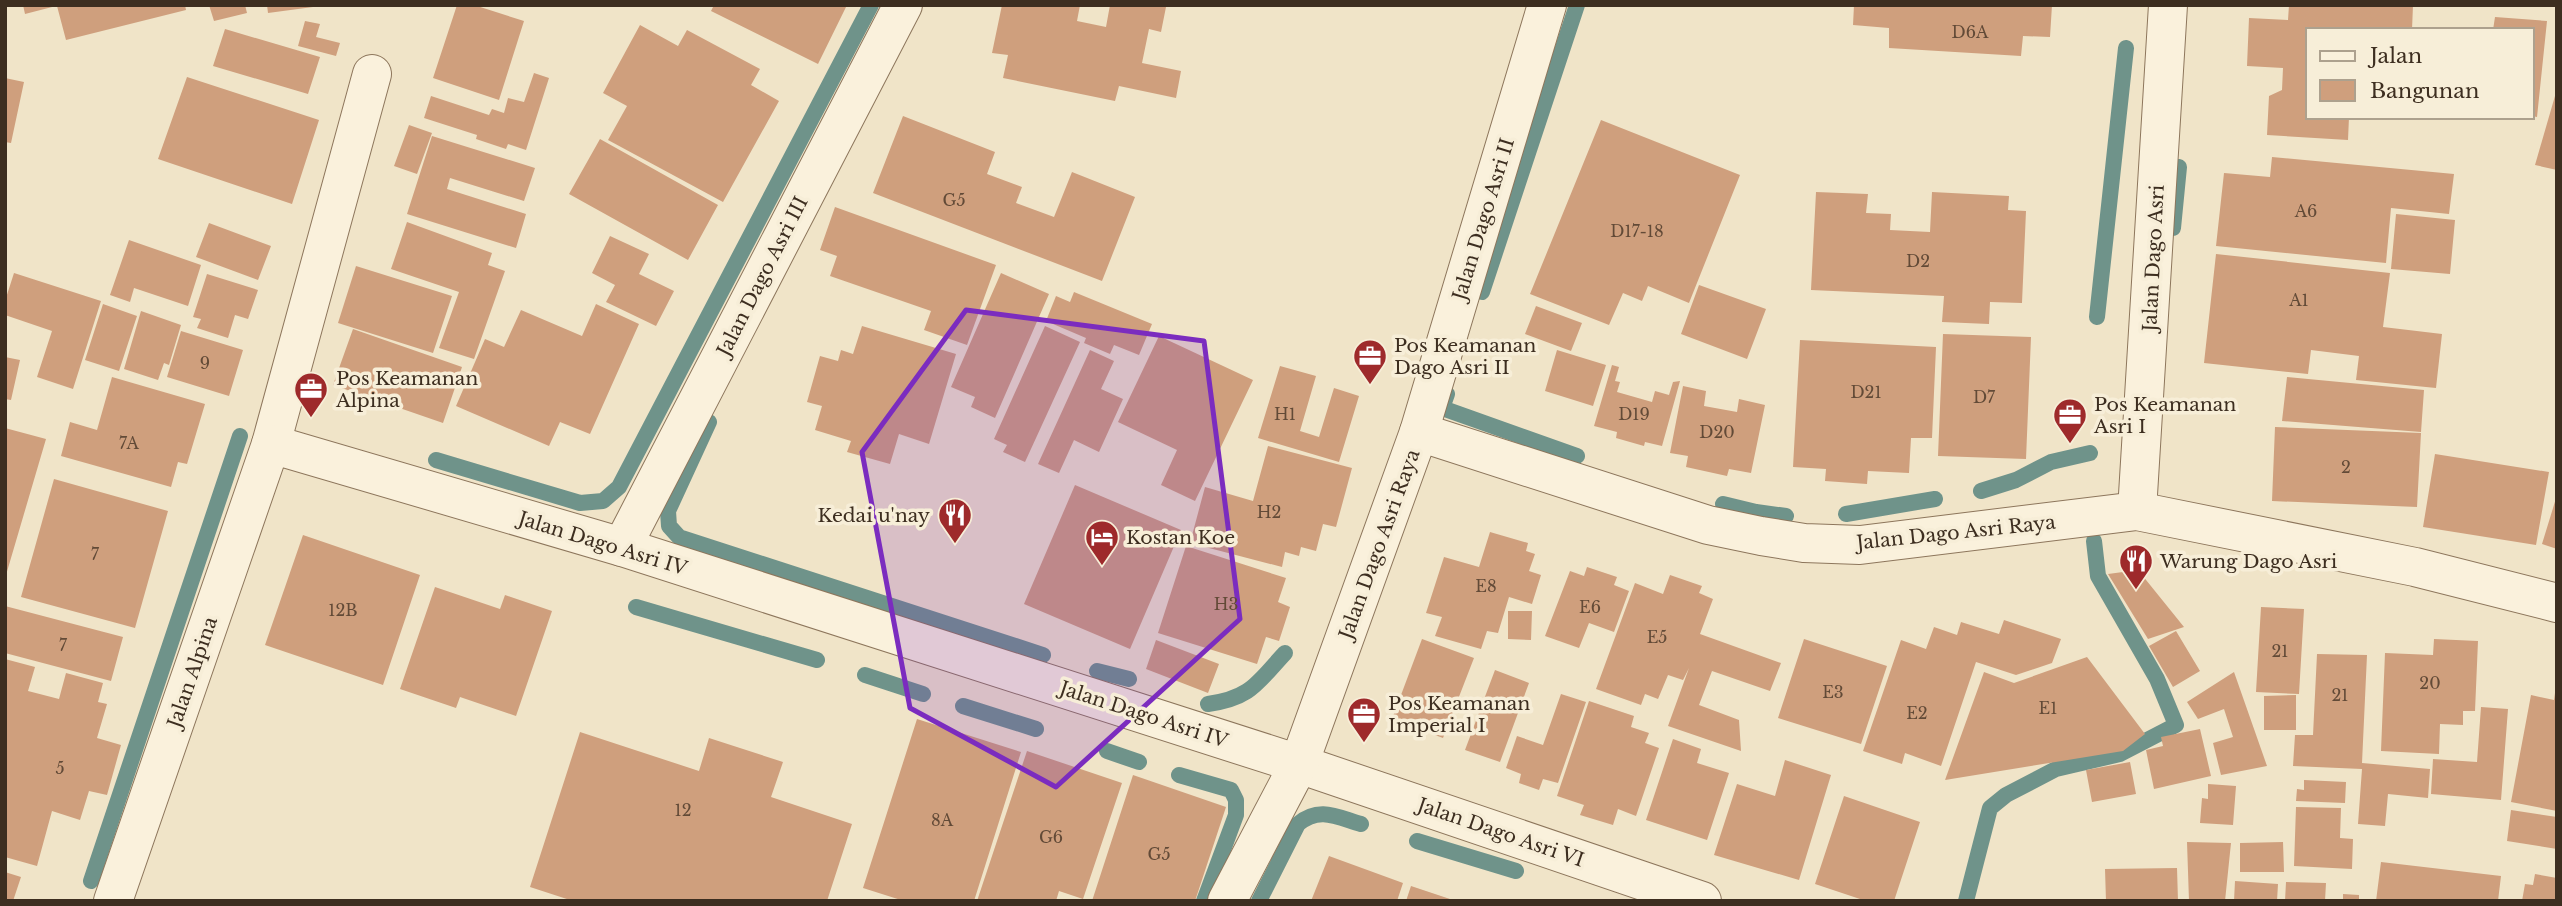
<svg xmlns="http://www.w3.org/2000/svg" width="2562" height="906" viewBox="0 0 2562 906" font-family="'Libre Baskerville',serif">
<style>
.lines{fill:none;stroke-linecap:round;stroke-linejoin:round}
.stream{stroke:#6f938a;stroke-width:16}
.building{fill:#cf9f7d}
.minor-casing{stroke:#8d765c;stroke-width:40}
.tertiary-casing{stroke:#8d765c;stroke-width:40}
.minor{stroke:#faf1dc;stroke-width:38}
.tertiary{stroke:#faf1dc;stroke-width:38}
.marked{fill:#7b2cbf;fill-opacity:0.2;stroke:#7b2cbf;stroke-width:5;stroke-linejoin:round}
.labels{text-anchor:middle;stroke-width:7;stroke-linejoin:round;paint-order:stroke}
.number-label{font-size:16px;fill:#624a37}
.street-label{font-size:19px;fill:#3d2e20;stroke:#f7eed8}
.poi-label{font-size:19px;fill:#3d2e20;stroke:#f7eed8;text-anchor:start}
</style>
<rect width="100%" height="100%" fill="#f0e4c8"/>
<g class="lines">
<!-- stream -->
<path class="stream" d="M2173 228 2179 167
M1482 292 1577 5
M2097 317 2126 48
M1447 394 1442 408 1577 456
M709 422 668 511 669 526 679 537 1043 655
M436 460 580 503 603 501 619 487 871 5
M1981 491 2016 480 2051 462 2090 453
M1723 504 1756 512 1786 516
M1846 514 1935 499
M636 607 817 660
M1097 671 1129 679
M865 675 923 694
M1208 704C1251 698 1257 683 1285 653
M963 706 1036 729
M1107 751 1139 762
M1179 775 1231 790 1236 800V815L1204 901
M1417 841 1516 871
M91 881 240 436
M1259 901 1298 824C1319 806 1337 817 1361 824
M1966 901 1990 808 2006 795 2056 769 2120 754 2176 725 2157 679 2098 576 2094 541"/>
</g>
<!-- building -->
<path class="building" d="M23 5H56V6L25 14Z
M61 5H185L186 10 66 40 57 6Z
M209 5H245L247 13 214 21Z
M267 5H313V7L268 13Z
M457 5H474L524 21 499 100 433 78Z
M714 5H847L818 64 711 11Z
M1002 5 1020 7 1021 5H1080L1077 21 1106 27 1110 5 1166 7 1161 32 1149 29 1142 63 1181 71 1176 98 1119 86 1115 101 1003 78 1008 55 992 53Z
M1854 5H2052L2050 37 2023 36 2021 56 1889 48V28L1853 25Z
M2289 5H2413L2412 30H2308V117H2349L2348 140 2267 135 2269 96 2282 90 2283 68 2247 66 2249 18 2288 20Z
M2495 17 2547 21 2537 117 2532 116V30H2493Z
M305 21 320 24 316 37 340 43 336 56 298 46Z
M640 25 678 46 687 30 760 69 751 85 779 101 723 202 608 140 627 106 603 93Z
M225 29 320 57 308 94 213 66Z
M534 73 549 78 526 150 508 144 506 149 476 139 477 135 424 118 431 96 489 115 492 109 504 113 508 98 524 102Z
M187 77 319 120 292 204 158 159Z
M5 78 24 82 11 143 5 142Z
M2557 89V170L2535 165Z
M903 116 995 152 987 174 1022 187 1016 203 1054 217 1072 172 1135 197 1102 281 873 193Z
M1601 120 1740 175 1689 303 1648 286 1642 301 1623 293 1609 325 1530 294Z
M409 125 432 133 417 174 394 166Z
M432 136 535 168 524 201 450 178 447 189 526 214 516 248 407 214Z
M600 139 718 205 688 260 569 194Z
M2272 157 2454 174 2449 214 2391 208 2386 263 2216 246 2224 173 2270 177Z
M1816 192 1868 194 1866 213 1891 214 1890 230 1930 232 1932 192 2009 196 2008 210 2026 211 2022 303 1990 302 1989 324 1942 322 1944 296 1811 290Z
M835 207 996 265 967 345 924 330 931 311 830 276 837 256 820 250Z
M2396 214 2455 220 2450 274 2391 269Z
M407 222 492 253 488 265 505 271 474 359 439 348 459 292 391 269Z
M209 223 271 246 258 280 196 257Z
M610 236 649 254 639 274 674 291 656 326 606 302 615 285 592 273Z
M129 240 201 265 188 306 134 288 130 302 110 295Z
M2216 254 2390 273 2383 327 2442 334 2436 388 2356 380 2359 356 2311 350 2308 374 2204 363Z
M356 266 452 296 433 353 338 323Z
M14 273 101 301 73 389 37 377 52 331 5 315V301Z
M1001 273 1049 294 995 418 971 407 975 397 951 387Z
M207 274 258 290 248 319 235 315 228 338 197 328 201 319 193 317Z
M1699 285 1766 309 1747 359 1681 334Z
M1074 292 1152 324 1139 355 1114 345 1110 354 1084 343 1086 338 1046 321 1056 296 1070 302Z
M103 304 137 316 119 371 85 360Z
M596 304 639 324 590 434 560 422 549 446 456 406 485 339 504 347 521 310 582 336Z
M1536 306 1582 323 1571 351 1525 334Z
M141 311 181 325 169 365 164 363 158 380 124 369Z
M862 326 956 354 929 444 899 434 890 464 847 452 851 441 815 430 822 406 807 402 820 356 838 361 841 350 853 354Z
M1045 326 1080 342 1025 462 1003 452 1007 445 994 439Z
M353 329 462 367 443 423 333 385Z
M181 331 243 350 229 396 167 377Z
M1943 334 2031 337 2026 459 1938 456Z
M1159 336 1253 380 1195 501 1161 485 1177 450 1118 422Z
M1800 340 1936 347 1932 438H1911L1909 473 1868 471 1867 484 1825 481 1826 469 1793 467Z
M1090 350 1114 361 1101 389 1123 399 1099 452 1074 440 1059 473 1038 464Z
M1557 350 1606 365 1593 406 1545 391Z
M5 357 20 360 11 400 5 399Z
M1612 365 1619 367 1615 381 1620 382 1617 392 1652 402 1655 391 1669 395 1673 382 1680 381 1662 446 1645 442 1644 446 1616 438 1617 432 1594 426Z
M1280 366 1316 376 1300 431 1319 437 1334 388 1359 396 1339 462 1258 438Z
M112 377 205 404 187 464 178 462 171 487 61 456 70 422 97 430Z
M2287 377 2424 390 2421 432 2282 421Z
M1683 386 1706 391 1704 406 1737 412 1739 399 1765 405 1751 473 1729 469 1727 476 1686 467 1688 456 1670 453Z
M2275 427 2421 433 2417 507 2272 501Z
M5 428 46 439 6 575H5Z
M1268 446 1352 468 1336 527 1323 524 1316 551 1301 547 1299 556 1285 552 1282 567 1190 543 1205 487 1253 501Z
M2435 454 2549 472 2536 545 2423 527Z
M54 479 168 511 135 628 21 597Z
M1075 485 1181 530 1130 649 1024 604Z
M2557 495V549L2542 544Z
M1490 532 1528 543 1526 551 1535 554 1529 571 1541 575 1532 604 1509 597 1498 633 1487 631 1481 649 1435 636 1442 617 1426 613 1444 557 1479 567Z
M303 535 420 575 383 685 265 645Z
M1186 546 1286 578 1278 602 1290 607 1279 641 1266 637 1257 664 1158 633Z
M1587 567 1617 577 1614 585 1629 591 1614 632 1589 623 1579 648 1545 636 1570 571 1584 576Z
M2138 570 2184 627 2148 639 2108 574Z
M1670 575 1702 586 1699 593 1713 599 1700 634 1781 663 1770 691 1712 671 1699 705 1739 720 1741 751 1668 726 1689 668 1683 680 1668 675 1658 699 1645 694 1641 705 1596 689 1635 583 1663 594Z
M435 587 500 609 505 595 552 611 516 716 460 697 456 708 400 689Z
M5 606 123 637 111 681 5 653Z
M2261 607 2304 609 2299 694 2256 692Z
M1508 611H1532L1531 640 1508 639Z
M2004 620 2061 639 2052 663 2016 675 1976 662 1941 766 1905 753 1902 764 1863 751 1901 640 1926 649 1934 627 1957 635 1961 622 1999 634Z
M2176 631 2200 671 2173 687 2149 646Z
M1422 639 1474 658 1443 738 1392 719Z
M1804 639 1887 666 1861 744 1778 718Z
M2434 639 2478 641 2475 711H2463V725L2440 724 2439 754 2381 751 2385 653 2433 655Z
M1156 640 1219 664 1208 693 1146 669Z
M2317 654 2367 655 2362 763 2430 769 2428 798 2388 794 2385 826 2358 824 2362 769 2293 766 2295 735H2313Z
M2087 657 2145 734 2123 751 1945 780 1984 672 2014 683Z
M5 659 35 667 28 691 59 699 66 673 103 683 98 702 107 704 97 738 121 745 107 795 89 791 80 820 52 811 37 866 5 857Z
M1495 670 1529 683 1500 762 1465 750Z
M2234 672 2267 766 2221 775 2213 743 2233 737 2224 709 2198 719 2187 702Z
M2555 693 2557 811 2511 802 2531 695 2554 700Z
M1561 694 1586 702 1558 783 1543 779 1539 790 1519 783 1521 774 1506 768 1517 736 1543 745Z
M2296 695V730H2264V696Z
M1589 701 1634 716 1631 727 1649 733 1645 743 1659 748 1636 816 1618 809 1613 825 1580 815 1584 805 1557 796Z
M2481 707 2508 709 2501 800 2431 794 2433 759 2477 762Z
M917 719 1021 752 974 901H904L863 888Z
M2200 729 2211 776 2154 789 2146 750 2163 746 2161 737Z
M580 732 699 771 709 738 783 762 771 797 852 824 827 901H573L530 887Z
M1673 739 1701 749 1697 763 1729 773 1707 840 1646 820Z
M1027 751 1122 783 1083 899 1059 891 1056 901H977Z
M1785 760 1831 775 1799 880 1714 855 1737 784 1775 796Z
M2130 762 2136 794 2092 802 2086 770Z
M1133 775 1226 807 1195 901H1092Z
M2304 780 2346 782 2345 803 2296 801 2297 789 2304 790Z
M2208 784 2236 786 2233 825 2200 823 2202 798 2208 799Z
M1844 796 1920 822 1894 901H1866L1815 884Z
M2296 807 2341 808 2340 838 2353 839 2352 869 2294 866Z
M2511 810 2557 817V849L2507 841Z
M2187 842 2231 843 2225 901H2189Z
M2283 842 2284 872H2240V843Z
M1329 856 1403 883 1397 901H1311Z
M2381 862 2501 876 2498 901H2376Z
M2177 868 2178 901H2106L2105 869Z
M5 872 21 877 13 901H5Z
M2535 874 2557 878V901H2522L2525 884 2533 885Z
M2235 881 2278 884 2277 901H2234Z
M2286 882 2326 883 2325 901H2285Z
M1411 886 1453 900V901H1406Z
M2343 894 2359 895V901H2343Z"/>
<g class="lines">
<!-- minor casing -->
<g class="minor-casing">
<path id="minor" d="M1419 432 1547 5
M271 444 372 74
M2137 511 2168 5
M622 547 903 5
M1227 901 1299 764 1702 901"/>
</g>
<!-- tertiary casing -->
<g class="tertiary-casing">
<path id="tertiary" d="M113 901 271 444 622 547 1299 764 1419 432 1708 525 1761 536 1804 543 1860 545 2137 511 2415 567 2557 603"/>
</g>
<!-- minor -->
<use href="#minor" class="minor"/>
<!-- tertiary -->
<use href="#tertiary" class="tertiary"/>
</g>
<!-- marked area -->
<path class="marked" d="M966 310 1204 341 1240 619 1056 787 910 708 862 452Z"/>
<!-- icons -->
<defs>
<g id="office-pin" transform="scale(1.75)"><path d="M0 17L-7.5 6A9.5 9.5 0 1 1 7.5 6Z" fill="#9e2a2b" stroke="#f7eed8"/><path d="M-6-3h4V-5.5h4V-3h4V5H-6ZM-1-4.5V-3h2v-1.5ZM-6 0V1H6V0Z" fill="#fff"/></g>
<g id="restaurant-pin" transform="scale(1.75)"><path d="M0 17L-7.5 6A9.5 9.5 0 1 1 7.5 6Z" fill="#9e2a2b" stroke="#f7eed8"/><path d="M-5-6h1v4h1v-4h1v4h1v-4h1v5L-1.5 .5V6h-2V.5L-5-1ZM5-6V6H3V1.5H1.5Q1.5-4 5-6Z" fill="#fff"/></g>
<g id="hotel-pin" transform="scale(1.75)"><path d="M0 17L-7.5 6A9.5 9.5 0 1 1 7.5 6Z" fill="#9e2a2b" stroke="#f7eed8"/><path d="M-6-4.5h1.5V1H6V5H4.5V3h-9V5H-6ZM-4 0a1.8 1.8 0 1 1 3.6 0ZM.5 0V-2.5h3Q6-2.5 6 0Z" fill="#fff"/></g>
</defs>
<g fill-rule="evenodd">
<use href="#office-pin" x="1370" y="356"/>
<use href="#office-pin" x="311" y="389"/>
<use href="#office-pin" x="2070" y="415"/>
<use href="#restaurant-pin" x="955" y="515"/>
<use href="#hotel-pin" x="1102" y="537"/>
<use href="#restaurant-pin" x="2136" y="561"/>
<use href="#office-pin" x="1364" y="714"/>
</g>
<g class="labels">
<!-- number labels -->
<g class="number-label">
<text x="1970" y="38">D6A</text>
<text x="954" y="206">G5</text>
<text x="2306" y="217">A6</text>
<text x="1637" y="237">D17-18</text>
<text x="1918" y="267">D2</text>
<text x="2299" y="306">A1</text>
<text x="205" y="369">9</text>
<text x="1866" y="398">D21</text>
<text x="1984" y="403">D7</text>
<text x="1285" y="420">H1</text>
<text x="1634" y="420">D19</text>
<text x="1717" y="438">D20</text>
<text x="129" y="449">7A</text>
<text x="2346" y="473">2</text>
<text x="1269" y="518">H2</text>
<text x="95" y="560">7</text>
<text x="1486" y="592">E8</text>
<text x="1226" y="610">H3</text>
<text x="1590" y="613">E6</text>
<text x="343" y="616">12B</text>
<text x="1657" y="643">E5</text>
<text x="63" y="651">7</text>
<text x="2280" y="657">21</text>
<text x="2430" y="689">20</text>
<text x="1833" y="698">E3</text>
<text x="2340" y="701">21</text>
<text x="2048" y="714">E1</text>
<text x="1917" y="719">E2</text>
<text x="60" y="774">5</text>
<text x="683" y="816">12</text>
<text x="942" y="826">8A</text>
<text x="1051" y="843">G6</text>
<text x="1159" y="860">G5</text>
</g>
<!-- street labels -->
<g class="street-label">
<text transform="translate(1483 219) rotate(-73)" y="7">Jalan Dago Asri II</text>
<text transform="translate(2153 258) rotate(-87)" y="7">Jalan Dago Asri</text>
<text transform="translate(762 276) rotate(-63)" y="7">Jalan Dago Asri III</text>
<text transform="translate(1956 532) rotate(-6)" y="7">Jalan Dago Asri Raya</text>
<text transform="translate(603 543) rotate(17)" y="7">Jalan Dago Asri IV</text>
<text transform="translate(1379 544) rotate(-70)" y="7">Jalan Dago Asri Raya</text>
<text transform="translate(192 672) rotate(-71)" y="7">Jalan Alpina</text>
<text transform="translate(1144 714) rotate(18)" y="7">Jalan Dago Asri IV</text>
<text transform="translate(1501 832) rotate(19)" y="7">Jalan Dago Asri VI</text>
</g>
<!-- poi labels -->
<g class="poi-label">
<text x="1394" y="352">Pos Keamanan<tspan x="1394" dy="22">Dago Asri II</tspan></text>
<text x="336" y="385">Pos Keamanan<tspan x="336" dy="22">Alpina</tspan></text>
<text x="2094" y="411">Pos Keamanan<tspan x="2094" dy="22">Asri I</tspan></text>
<text x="930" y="522" text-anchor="end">Kedai u'nay</text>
<text x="1126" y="544">Kostan Koe</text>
<text x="2160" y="568">Warung Dago Asri</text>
<text x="1388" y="710">Pos Keamanan<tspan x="1388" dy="22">Imperial I</tspan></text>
</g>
</g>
<!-- border -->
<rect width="2562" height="906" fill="none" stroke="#3d2e20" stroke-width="14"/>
<!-- legend -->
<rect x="2306" y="28" width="228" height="91" fill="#f7eed8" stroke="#ada18e" stroke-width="2"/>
<rect x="2320" y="51" width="35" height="10" fill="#faf1dc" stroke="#ada18e" stroke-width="2"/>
<text x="2370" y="63" font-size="21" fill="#3d2e20">Jalan</text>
<rect x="2320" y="80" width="35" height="21" fill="#cf9f7d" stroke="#ada18e" stroke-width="2"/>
<text x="2370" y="98" font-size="21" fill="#3d2e20">Bangunan</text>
</svg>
